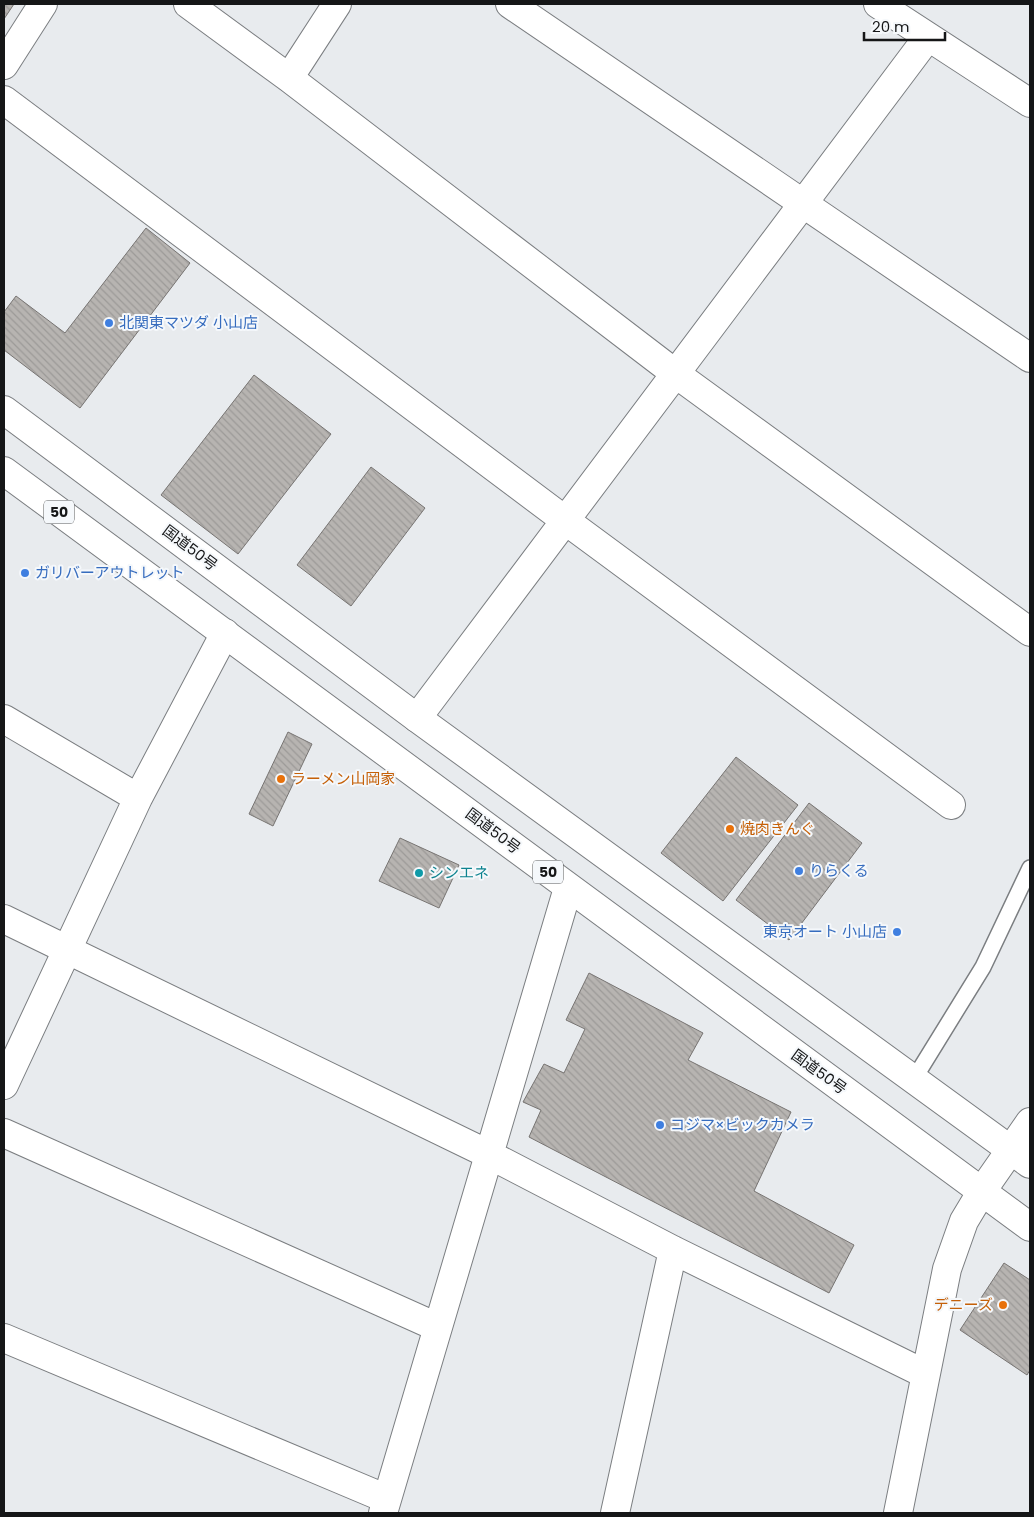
<svg xmlns="http://www.w3.org/2000/svg" width="1034" height="1517" viewBox="0 0 1034 1517" font-family="Poppins,'Noto Sans JP',sans-serif">
<style>
.building{fill:url(#building-back-hatch);stroke:#777472}
.lines{fill:none;stroke-linecap:round;stroke-linejoin:round}
.service-casing{stroke:#7b7e81;stroke-width:18}
.minor-casing{stroke:#7b7e81;stroke-width:30}
.tertiary-casing{stroke:#7b7e81;stroke-width:30}
.trunk-casing{stroke:#7b7e81;stroke-width:30}
.service{stroke:#fff;stroke-width:15}
.minor{stroke:#fff;stroke-width:28}
.tertiary{stroke:#fff;stroke-width:28}
.trunk{stroke:#fff;stroke-width:28}
.shop-dot{fill:#3f7fe0;stroke:#f5f8fb;stroke-width:2}
.food-dot{fill:#e8710a;stroke:#f5f8fb;stroke-width:2}
.culture-dot{fill:#0f9aa8;stroke:#f5f8fb;stroke-width:2}
.labels{text-anchor:middle;stroke-width:4;stroke-linejoin:round;paint-order:stroke}
.shield{fill:#f5f8fb;stroke:#585a5b;stroke-width:1}
.shield-label{font-size:14px;font-weight:bold;fill:#151617}
.shop-label{font-size:15px;fill:#366cbe;stroke:#f5f8fb;text-anchor:start}
.street-label{font-size:15px;fill:#151617;stroke:#f5f8fb}
.food-label{font-size:15px;fill:#c56008;stroke:#f5f8fb;text-anchor:start}
.culture-label{font-size:15px;fill:#0d838f;stroke:#f5f8fb;text-anchor:start}
</style>
<defs>
<pattern id="building-back-hatch" width="6" height="6" patternUnits="userSpaceOnUse" patternTransform="scale(1.25)"><rect width="6" height="6" fill="#b7b4b1"/><path d="M-1 5l2 2M0 0l6 6M5-1l2 2" fill="none" stroke="#9c9a98"/></pattern>
</defs>
<rect width="100%" height="100%" fill="#e8ebee"/>
<!-- building -->
<path class="building" d="M4 4H14L4 19Z
M146 228 190 263 80 408 4 350V312L16 296 65 333Z
M254 375 331 434 238 554 161 495Z
M371 467 425 508 351 606 297 565Z
M288 732 312 744 273 826 249 814Z
M736 757 798 805 723 901 661 853Z
M809 803 862 843 789 940 736 900Z
M400 838 459 865 439 908 379 881Z
M589 973 703 1033 688 1060 791 1112 754 1191 854 1245 829 1293 529 1137 541 1110 523 1102 544 1064 564 1073 585 1029 566 1020Z
M1004 1263 1030 1280V1370L1027 1375 960 1330Z"/>
<g class="lines">
<!-- service casing -->
<g class="service-casing">
<path id="service" d="M914 1079 983 967 1030 868"/>
</g>
<!-- minor casing -->
<g class="minor-casing">
<path id="minor" d="M188 4 289 78 676 374 1030 632
M510 4 1030 358
M878 4 1030 103
M289 78 337 4
M4 100 566 521 951 805
M417 718 928 37
M4 719 138 798
M4 919 488 1154 673 1250 925 1374
M4 1085 138 798 225 633
M4 1133 437 1327
M4 1338 387 1499
M383 1513 568 888
M615 1513 673 1250
M898 1513 947 1269 964 1221 982 1191"/>
</g>
<!-- tertiary casing -->
<g class="tertiary-casing">
<path id="tertiary" d="M4 65 43 4
M982 1191 1030 1122"/>
</g>
<!-- trunk casing -->
<g class="trunk-casing">
<path id="trunk" d="M4 410 417 718 1030 1164
M4 471 1030 1227"/>
</g>
<!-- service -->
<use href="#service" class="service"/>
<!-- minor -->
<use href="#minor" class="minor"/>
<!-- tertiary -->
<use href="#tertiary" class="tertiary"/>
<!-- trunk -->
<use href="#trunk" class="trunk"/>
</g>
<!-- markers -->
<g class="shop-dot">
<circle cx="109" cy="323" r="5"/>
<circle cx="25" cy="573" r="5"/>
<circle cx="799" cy="871" r="5"/>
<circle cx="897" cy="932" r="5"/>
<circle cx="660" cy="1125" r="5"/>
</g>
<g class="food-dot">
<circle cx="281" cy="779" r="5"/>
<circle cx="730" cy="829" r="5"/>
<circle cx="1003" cy="1305" r="5"/>
</g>
<circle class="culture-dot" cx="419" cy="873" r="5"/>
<g class="labels">
<!-- shield labels -->
<g class="shield">
<rect x="44" y="500.5" width="30" height="23" rx="4"/>
<rect x="533" y="860.5" width="30" height="23" rx="4"/>
</g>
<g class="shield-label">
<text x="59" y="517">50</text>
<text x="548" y="877">50</text>
</g>
<!-- shop labels -->
<g class="shop-label">
<text x="119" y="328">北関東マツダ 小山店</text>
<text x="35" y="578">ガリバーアウトレット</text>
<text x="809" y="876">りらくる</text>
<text x="887" y="937" text-anchor="end">東京オート 小山店</text>
<text x="670" y="1130">コジマ×ビックカメラ</text>
</g>
<!-- street labels -->
<g class="street-label">
<text transform="translate(190 548) rotate(37)" y="5">国道50号</text>
<text transform="translate(493 831) rotate(37)" y="5">国道50号</text>
<text transform="translate(819 1072) rotate(36)" y="5">国道50号</text>
</g>
<!-- food labels -->
<g class="food-label">
<text x="291" y="784">ラーメン山岡家</text>
<text x="740" y="834">焼肉きんぐ</text>
<text x="993" y="1310" text-anchor="end">デニーズ</text>
</g>
<!-- culture labels -->
<g class="culture-label">
<text x="429" y="878">シンエネ</text>
</g>
</g>
<!-- border -->
<rect width="1034" height="1517" fill="none" stroke="#151617" stroke-width="10"/>
<!-- scale -->
<path d="M864 32v8h81v-8" fill="none" stroke="#151617" stroke-width="2.5"/>
<text x="872" y="32" font-size="15" fill="#151617" stroke="#f5f8fb" stroke-width="4" paint-order="stroke">20 m</text>
</svg>
